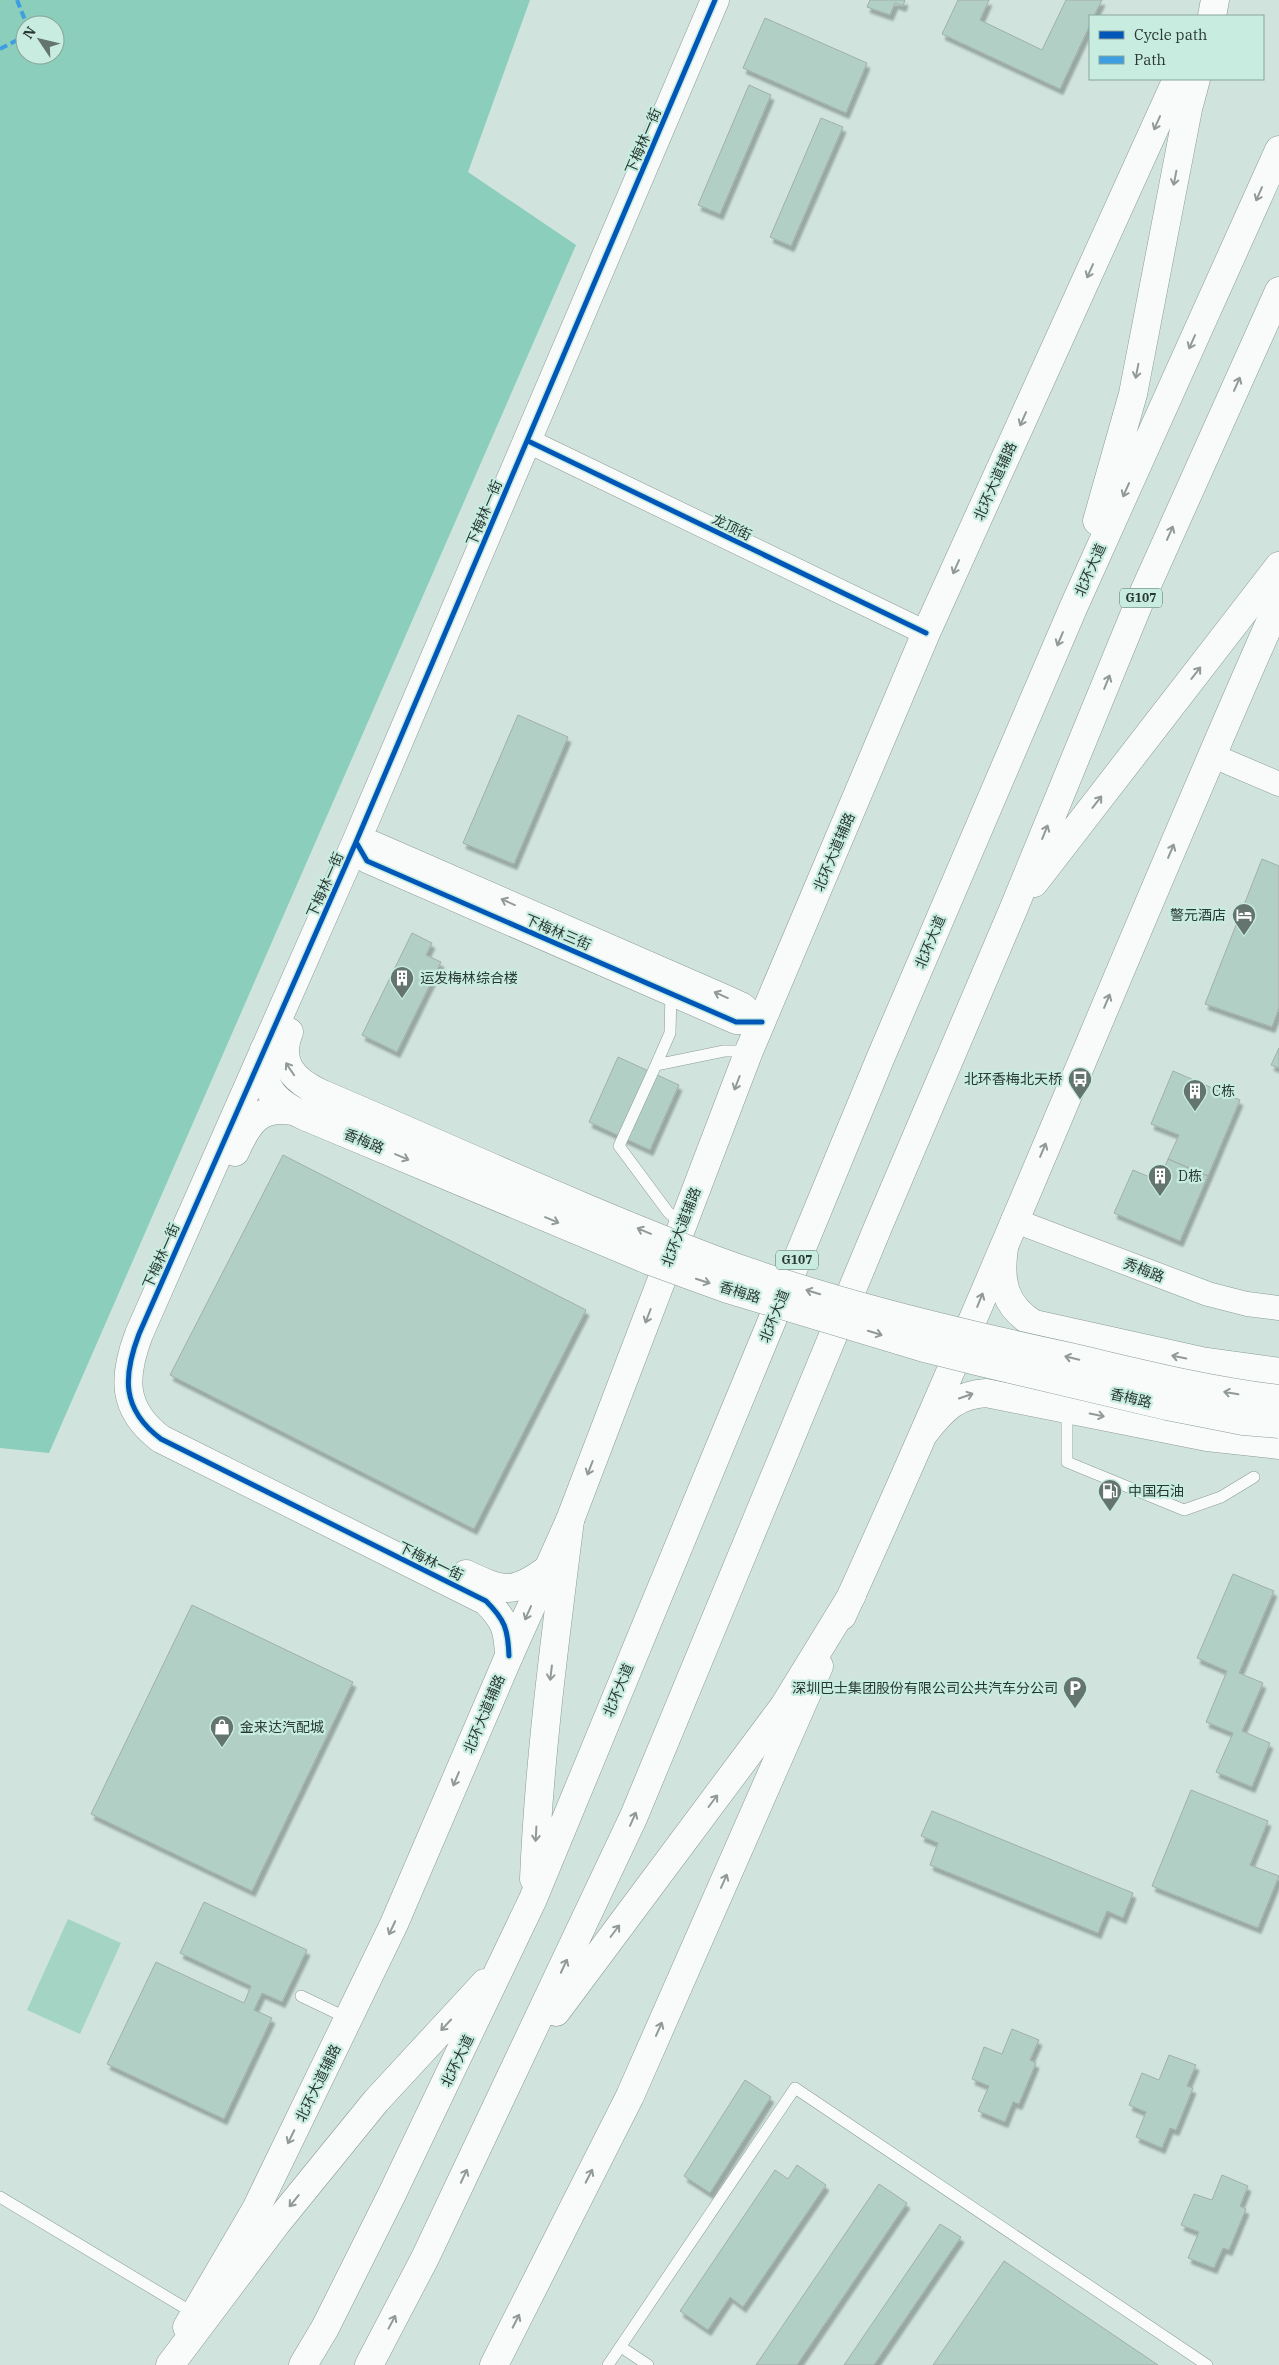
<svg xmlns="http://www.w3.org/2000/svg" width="1279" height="2365" viewBox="0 0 1279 2365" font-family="'IBM Plex Serif','Noto Sans SC',serif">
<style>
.green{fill:#a3d4c4}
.forest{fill:#8acebb;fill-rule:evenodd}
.building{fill:#b2cfc6;stroke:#a0afaa;filter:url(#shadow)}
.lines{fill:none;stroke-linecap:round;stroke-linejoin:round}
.service-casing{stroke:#8b9a95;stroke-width:12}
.minor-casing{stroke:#8b9a95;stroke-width:25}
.tertiary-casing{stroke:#8b9a95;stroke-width:29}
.secondary-casing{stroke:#8b9a95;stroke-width:29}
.primary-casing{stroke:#8b9a95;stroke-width:29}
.trunk-casing{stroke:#8b9a95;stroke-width:29}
.service{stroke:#f8fbfa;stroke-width:11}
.minor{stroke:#f8fbfa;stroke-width:24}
.tertiary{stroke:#f8fbfa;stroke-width:28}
.secondary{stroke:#f8fbfa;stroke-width:28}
.primary{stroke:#f8fbfa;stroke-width:28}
.trunk{stroke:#f8fbfa;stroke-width:28}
.secondary-bridge-casing{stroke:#8b9a95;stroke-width:29;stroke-linecap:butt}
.secondary-bridge{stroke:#f8fbfa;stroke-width:28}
.quiet{stroke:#3d9ee2;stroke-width:4;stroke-dasharray:8 4;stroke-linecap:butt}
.cycleway-casing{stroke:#c8ece0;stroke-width:8}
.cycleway{stroke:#0057b8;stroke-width:5}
.oneway{stroke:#919a97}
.labels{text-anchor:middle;stroke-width:4.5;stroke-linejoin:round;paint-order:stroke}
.shield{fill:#c8ece0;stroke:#596e68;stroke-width:1}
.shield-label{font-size:12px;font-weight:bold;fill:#2a3834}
.street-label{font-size:14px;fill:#2a3834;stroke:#c8ece0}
.poi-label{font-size:14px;fill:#2a3834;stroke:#c8ece0;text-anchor:start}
</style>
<defs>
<filter id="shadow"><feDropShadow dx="3" dy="5.5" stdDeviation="1" flood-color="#0004"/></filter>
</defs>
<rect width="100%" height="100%" fill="#d0e4dd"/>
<!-- green -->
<path class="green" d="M68 1919 121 1943 80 2034 27 2010Z"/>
<!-- forest -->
<path class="forest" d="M0 0H530L468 172 576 245 49 1453 0 1448ZM25 25H55V55H25Z"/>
<!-- building -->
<path class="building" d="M870 0H905L903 6 895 3 890 15 867 7Z
M958 0H989L980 20 1042 50 1066 0H1102L1094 16H1090V25L1060 89 942 34Z
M765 18 867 63 846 113 743 68Z
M749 85 771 95 720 214 698 205Z
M821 118 843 127 791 246 770 237Z
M518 715 568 737 514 864 463 843Z
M1262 859 1279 866V1008L1272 1027 1205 1004Z
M412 933 432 943 426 955 441 962 397 1052 362 1035Z
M1279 1048V1068L1271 1065Z
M618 1057 679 1085 650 1150 589 1122Z
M1173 1071 1240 1100 1208 1176 1168 1159 1179 1135 1151 1124Z
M283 1155 586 1310 474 1529 170 1375Z
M1168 1159 1208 1176 1180 1241 1114 1213 1133 1170 1159 1181Z
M1233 1574 1274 1591 1239 1673 1263 1683 1242 1731 1270 1743 1252 1787 1216 1772 1233 1733 1206 1722 1227 1671 1197 1658Z
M192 1605 353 1682 252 1891 91 1814Z
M1191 1790 1268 1821 1250 1865 1279 1876 1258 1928 1152 1886Z
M932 1811 1133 1893 1123 1918 1107 1911 1098 1933 930 1865 938 1843 921 1836Z
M204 1902 307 1950 282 2002 262 1993 254 2010 272 2018 224 2119 107 2064 156 1962 244 2003 251 1986 180 1953Z
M1012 2029 1039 2040 1030 2060 1036 2063 1019 2104 1013 2102 1005 2122 978 2111 989 2086 972 2079 984 2047 1002 2054Z
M1169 2055 1196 2065 1187 2086 1193 2088 1176 2130 1170 2128 1162 2148 1136 2137 1146 2112 1129 2105 1142 2073 1159 2080Z
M745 2080 771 2097 710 2193 684 2176Z
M797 2165 826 2185 743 2307 730 2297 708 2330 680 2311 775 2170 788 2179Z
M1222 2175 1248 2186 1240 2206 1246 2209 1229 2250 1223 2248 1214 2268 1188 2258 1199 2232 1181 2225 1194 2194 1212 2200Z
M879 2184 907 2203 797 2365H756Z
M940 2224 961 2237 874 2365H844Z
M1004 2261 1158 2365H933Z"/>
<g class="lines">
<!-- service casing -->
<g class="service-casing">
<path id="service" d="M656 1065 670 1033 671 993
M682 1224 668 1212 619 1146 656 1065 724 1051H749
M1067 1410V1462L1184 1510 1221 1497 1254 1477
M301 1996 349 2019
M0 2197 195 2314
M621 2347 648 2365
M608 2365 795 2088 1207 2365"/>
</g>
<!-- minor casing -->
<g class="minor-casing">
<path id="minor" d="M528 441 926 633
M1211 755 1279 784
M356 842 367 861 736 1022H762
M356 842 375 844 721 995 743 1005 762 1022
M1013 1220 1208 1294 1247 1304 1279 1308"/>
</g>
<!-- tertiary casing -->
<g class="tertiary-casing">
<path id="tertiary" d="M235 1152C248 1123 259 1105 293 1111
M466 1574C504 1592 513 1595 548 1569
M509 1656C508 1629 505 1620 486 1601L161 1439C121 1409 123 1376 139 1334L356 842 715 0"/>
</g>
<!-- secondary casing -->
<g class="secondary-casing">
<path id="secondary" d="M289 1032C277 1063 293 1080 320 1093
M264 1050C258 1088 276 1104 309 1118
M1004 1248C999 1281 1004 1306 1034 1324L1201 1361 1279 1372
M925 1432C943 1409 956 1395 986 1393L1207 1437 1279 1445"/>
</g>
<!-- primary casing -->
<g class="primary-casing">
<path id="primary" d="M842 1616C995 1281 1130 938 1279 602
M187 2327 256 2209 394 1924 509 1656 570 1520 749 1051 926 633 1177 79
M494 2365 630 2096 819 1666"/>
</g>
<!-- trunk casing -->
<g class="trunk-casing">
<path id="trunk" d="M1212 16 1215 0
M1097 521 1133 394 1188 109 1196 79
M1034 883 1279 566
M534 1879C539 1759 555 1640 570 1520
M556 2012 784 1706 852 1595
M170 2365 276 2224 376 2101 485 1983
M303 2365 325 2328 392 2194 533 1899 880 1059 1074 606 1279 150
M369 2365 425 2258 634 1816 878 1227 1013 910 1139 603 1279 291"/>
</g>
<!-- service -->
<use href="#service" class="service"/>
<!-- minor -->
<use href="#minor" class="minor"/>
<!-- tertiary -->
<use href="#tertiary" class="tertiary"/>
<!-- secondary -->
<use href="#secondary" class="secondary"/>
<!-- primary -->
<use href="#primary" class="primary"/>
<!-- trunk -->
<use href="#trunk" class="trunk"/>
<!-- secondary-bridge casing -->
<g class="secondary-bridge-casing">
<path id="secondary-bridge" d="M320 1093C452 1149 583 1210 718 1261 832 1303 951 1331 1070 1357 1139 1373 1208 1391 1279 1399
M309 1118 648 1260 728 1289 928 1349 976 1361 1167 1406 1243 1421 1279 1424"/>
</g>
<!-- secondary-bridge -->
<use href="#secondary-bridge" class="secondary-bridge"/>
<!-- quiet -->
<path class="quiet" d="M17 0 27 25
M0 49 25 36"/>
<!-- cycleway casing -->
<g class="cycleway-casing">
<path id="cycleway" d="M528 441 926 633
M356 842 367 861 736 1022H762
M509 1656C508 1629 505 1620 486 1601L161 1439C121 1409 123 1376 139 1334L356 842 715 0"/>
</g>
<!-- cycleway -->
<use href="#cycleway" class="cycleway"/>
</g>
<!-- one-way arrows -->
<defs><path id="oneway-shaft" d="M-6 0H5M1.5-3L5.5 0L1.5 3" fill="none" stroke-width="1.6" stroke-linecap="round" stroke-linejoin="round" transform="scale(1.25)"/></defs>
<g class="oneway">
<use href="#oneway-shaft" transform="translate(1157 123) rotate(114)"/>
<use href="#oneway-shaft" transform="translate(1175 178) rotate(101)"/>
<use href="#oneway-shaft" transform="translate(1259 194) rotate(114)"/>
<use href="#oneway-shaft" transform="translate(1090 271) rotate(114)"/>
<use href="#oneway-shaft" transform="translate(1192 342) rotate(114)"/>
<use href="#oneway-shaft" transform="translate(1137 371) rotate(101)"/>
<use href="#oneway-shaft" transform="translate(1237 384) rotate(-66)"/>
<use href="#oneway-shaft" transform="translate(1023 419) rotate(114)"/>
<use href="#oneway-shaft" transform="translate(1126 490) rotate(114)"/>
<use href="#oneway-shaft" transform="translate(1170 533) rotate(-66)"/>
<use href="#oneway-shaft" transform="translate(956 567) rotate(114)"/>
<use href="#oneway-shaft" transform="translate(1060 639) rotate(113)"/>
<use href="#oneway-shaft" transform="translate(1196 673) rotate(-52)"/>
<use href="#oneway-shaft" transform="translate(1107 682) rotate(-68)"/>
<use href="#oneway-shaft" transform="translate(1097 802) rotate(-52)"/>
<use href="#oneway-shaft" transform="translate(1045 832) rotate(-68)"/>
<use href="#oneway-shaft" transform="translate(1171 851) rotate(-67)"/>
<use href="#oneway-shaft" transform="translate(508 902) rotate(-156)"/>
<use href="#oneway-shaft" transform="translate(721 995) rotate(-156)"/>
<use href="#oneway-shaft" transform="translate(1107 1001) rotate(-67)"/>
<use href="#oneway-shaft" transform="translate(290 1069) rotate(-124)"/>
<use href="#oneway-shaft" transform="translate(737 1083) rotate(111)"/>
<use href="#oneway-shaft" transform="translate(1043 1150) rotate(-67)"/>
<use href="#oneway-shaft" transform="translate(402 1157) rotate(23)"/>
<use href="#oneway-shaft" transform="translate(552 1220) rotate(23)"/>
<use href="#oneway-shaft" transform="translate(644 1231) rotate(-157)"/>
<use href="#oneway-shaft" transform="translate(703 1281) rotate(18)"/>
<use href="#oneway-shaft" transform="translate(813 1292) rotate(-163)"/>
<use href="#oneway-shaft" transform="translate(980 1300) rotate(-68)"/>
<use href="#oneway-shaft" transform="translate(648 1316) rotate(111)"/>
<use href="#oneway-shaft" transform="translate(875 1333) rotate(17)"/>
<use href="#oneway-shaft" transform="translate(1179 1357) rotate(-168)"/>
<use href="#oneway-shaft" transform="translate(1072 1358) rotate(-167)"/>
<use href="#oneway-shaft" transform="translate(1231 1393) rotate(-170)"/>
<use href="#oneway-shaft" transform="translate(966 1396) rotate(-19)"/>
<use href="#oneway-shaft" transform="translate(1097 1415) rotate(11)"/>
<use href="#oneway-shaft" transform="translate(590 1468) rotate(111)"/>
<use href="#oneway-shaft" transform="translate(528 1613) rotate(114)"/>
<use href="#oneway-shaft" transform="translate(551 1673) rotate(97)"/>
<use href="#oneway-shaft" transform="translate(456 1779) rotate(113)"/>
<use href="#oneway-shaft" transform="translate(713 1801) rotate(-53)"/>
<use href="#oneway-shaft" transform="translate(633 1819) rotate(-66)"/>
<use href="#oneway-shaft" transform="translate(536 1834) rotate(93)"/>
<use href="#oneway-shaft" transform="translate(724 1881) rotate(-66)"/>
<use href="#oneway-shaft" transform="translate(392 1928) rotate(115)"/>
<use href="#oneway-shaft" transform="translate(615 1931) rotate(-53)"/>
<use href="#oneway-shaft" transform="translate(564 1966) rotate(-65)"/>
<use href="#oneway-shaft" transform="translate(446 2025) rotate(133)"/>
<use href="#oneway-shaft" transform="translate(659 2029) rotate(-66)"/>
<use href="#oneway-shaft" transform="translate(291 2137) rotate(116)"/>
<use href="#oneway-shaft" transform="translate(464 2176) rotate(-65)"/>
<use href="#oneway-shaft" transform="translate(589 2176) rotate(-63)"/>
<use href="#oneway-shaft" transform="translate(294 2201) rotate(129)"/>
<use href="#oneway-shaft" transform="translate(516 2321) rotate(-63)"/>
<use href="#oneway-shaft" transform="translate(392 2322) rotate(-62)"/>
</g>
<!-- icons -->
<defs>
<g id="hotel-pin" transform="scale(1.25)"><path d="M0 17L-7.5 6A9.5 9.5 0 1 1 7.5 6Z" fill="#64746f" stroke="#c8ece0"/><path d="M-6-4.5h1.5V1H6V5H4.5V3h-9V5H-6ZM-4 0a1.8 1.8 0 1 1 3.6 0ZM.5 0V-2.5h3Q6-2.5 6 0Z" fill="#fff"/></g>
<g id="building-pin" transform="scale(1.25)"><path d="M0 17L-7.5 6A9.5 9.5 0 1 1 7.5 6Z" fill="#64746f" stroke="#c8ece0"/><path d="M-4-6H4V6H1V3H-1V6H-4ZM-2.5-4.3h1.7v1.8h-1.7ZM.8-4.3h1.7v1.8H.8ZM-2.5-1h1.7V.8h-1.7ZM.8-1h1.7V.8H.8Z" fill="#fff"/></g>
<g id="bus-pin" transform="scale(1.25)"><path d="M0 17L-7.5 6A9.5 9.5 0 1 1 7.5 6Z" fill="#64746f" stroke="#c8ece0"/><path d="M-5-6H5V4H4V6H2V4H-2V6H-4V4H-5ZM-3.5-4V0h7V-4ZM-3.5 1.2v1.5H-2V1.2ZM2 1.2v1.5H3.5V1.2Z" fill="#fff"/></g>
<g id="fuel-pin" transform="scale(1.25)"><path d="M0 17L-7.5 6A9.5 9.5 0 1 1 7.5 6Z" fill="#64746f" stroke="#c8ece0"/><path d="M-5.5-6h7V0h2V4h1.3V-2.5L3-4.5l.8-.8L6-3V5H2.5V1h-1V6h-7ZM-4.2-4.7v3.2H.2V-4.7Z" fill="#fff"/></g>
<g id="parking-pin" transform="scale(1.25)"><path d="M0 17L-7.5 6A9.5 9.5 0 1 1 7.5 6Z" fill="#64746f" stroke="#c8ece0"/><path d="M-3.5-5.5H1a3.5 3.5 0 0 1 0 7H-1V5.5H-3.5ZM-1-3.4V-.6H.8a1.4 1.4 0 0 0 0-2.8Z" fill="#fff"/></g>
<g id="shop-pin" transform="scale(1.25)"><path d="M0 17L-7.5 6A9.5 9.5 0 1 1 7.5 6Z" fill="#64746f" stroke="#c8ece0"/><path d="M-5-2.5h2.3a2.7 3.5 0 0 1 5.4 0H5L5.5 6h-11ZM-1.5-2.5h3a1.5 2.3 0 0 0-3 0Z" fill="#fff"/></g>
</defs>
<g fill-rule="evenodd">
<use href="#hotel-pin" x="1244" y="915"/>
<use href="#building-pin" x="402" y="978"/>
<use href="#bus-pin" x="1080" y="1079"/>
<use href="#building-pin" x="1195" y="1091"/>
<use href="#building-pin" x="1160" y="1176"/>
<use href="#fuel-pin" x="1110" y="1491"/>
<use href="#parking-pin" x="1075" y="1688"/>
<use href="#shop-pin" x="222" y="1727"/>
</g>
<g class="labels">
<!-- shield labels -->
<g class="shield">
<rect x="1120" y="588.5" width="42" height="19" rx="4"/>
<rect x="776" y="1250.5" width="42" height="19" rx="4"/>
</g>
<g class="shield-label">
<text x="1141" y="602">G107</text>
<text x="797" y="1264">G107</text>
</g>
<!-- street labels -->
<g class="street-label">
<text transform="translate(643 141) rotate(-67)" y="5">下梅林一街</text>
<text transform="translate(995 481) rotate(-66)" y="5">北环大道辅路</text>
<text transform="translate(484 513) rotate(-67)" y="5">下梅林一街</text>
<text transform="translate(732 527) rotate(26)" y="5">龙顶街</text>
<text transform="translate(1090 570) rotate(-66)" y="5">北环大道</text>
<text transform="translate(834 852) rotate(-67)" y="5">北环大道辅路</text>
<text transform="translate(325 885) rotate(-66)" y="5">下梅林一街</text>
<text transform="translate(558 932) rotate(23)" y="5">下梅林三街</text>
<text transform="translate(930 942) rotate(-67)" y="5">北环大道</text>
<text transform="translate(364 1141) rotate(23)" y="5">香梅路</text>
<text transform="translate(681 1227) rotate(-69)" y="5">北环大道辅路</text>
<text transform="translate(161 1256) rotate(-66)" y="5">下梅林一街</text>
<text transform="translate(1144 1270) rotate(21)" y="5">秀梅路</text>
<text transform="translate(740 1292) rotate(17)" y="5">香梅路</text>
<text transform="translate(774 1316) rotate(-68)" y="5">北环大道</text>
<text transform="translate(1131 1398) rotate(13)" y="5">香梅路</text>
<text transform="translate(431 1561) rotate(26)" y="5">下梅林一街</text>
<text transform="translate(618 1690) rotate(-67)" y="5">北环大道</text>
<text transform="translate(484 1714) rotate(-67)" y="5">北环大道辅路</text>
<text transform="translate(457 2061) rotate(-64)" y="5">北环大道</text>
<text transform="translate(318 2083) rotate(-64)" y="5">北环大道辅路</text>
</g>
<!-- poi labels -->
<g class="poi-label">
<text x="1226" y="920" text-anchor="end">警元酒店</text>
<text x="420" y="983">运发梅林综合楼</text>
<text x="1062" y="1084" text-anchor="end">北环香梅北天桥</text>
<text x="1212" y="1096">C栋</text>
<text x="1178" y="1181">D栋</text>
<text x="1128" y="1496">中国石油</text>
<text x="1058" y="1693" text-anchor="end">深圳巴士集团股份有限公司公共汽车分公司</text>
<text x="240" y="1732">金来达汽配城</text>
</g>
</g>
<!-- legend -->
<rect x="1089" y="15" width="175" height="65" fill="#c8ece0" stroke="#89a49b"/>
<rect x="1099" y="31" width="25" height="8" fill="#0057b8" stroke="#89a49b"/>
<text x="1134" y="40" font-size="15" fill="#2a3834">Cycle path</text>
<rect x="1099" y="56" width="25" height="8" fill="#3d9ee2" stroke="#89a49b"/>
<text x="1134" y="65" font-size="15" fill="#2a3834">Path</text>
<!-- north arrow -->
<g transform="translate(40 40) rotate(305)"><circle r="24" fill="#c8ece0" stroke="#89a49b"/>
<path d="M0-4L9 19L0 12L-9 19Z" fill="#64746f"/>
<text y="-8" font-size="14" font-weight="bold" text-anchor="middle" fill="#2a3834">N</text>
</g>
</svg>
